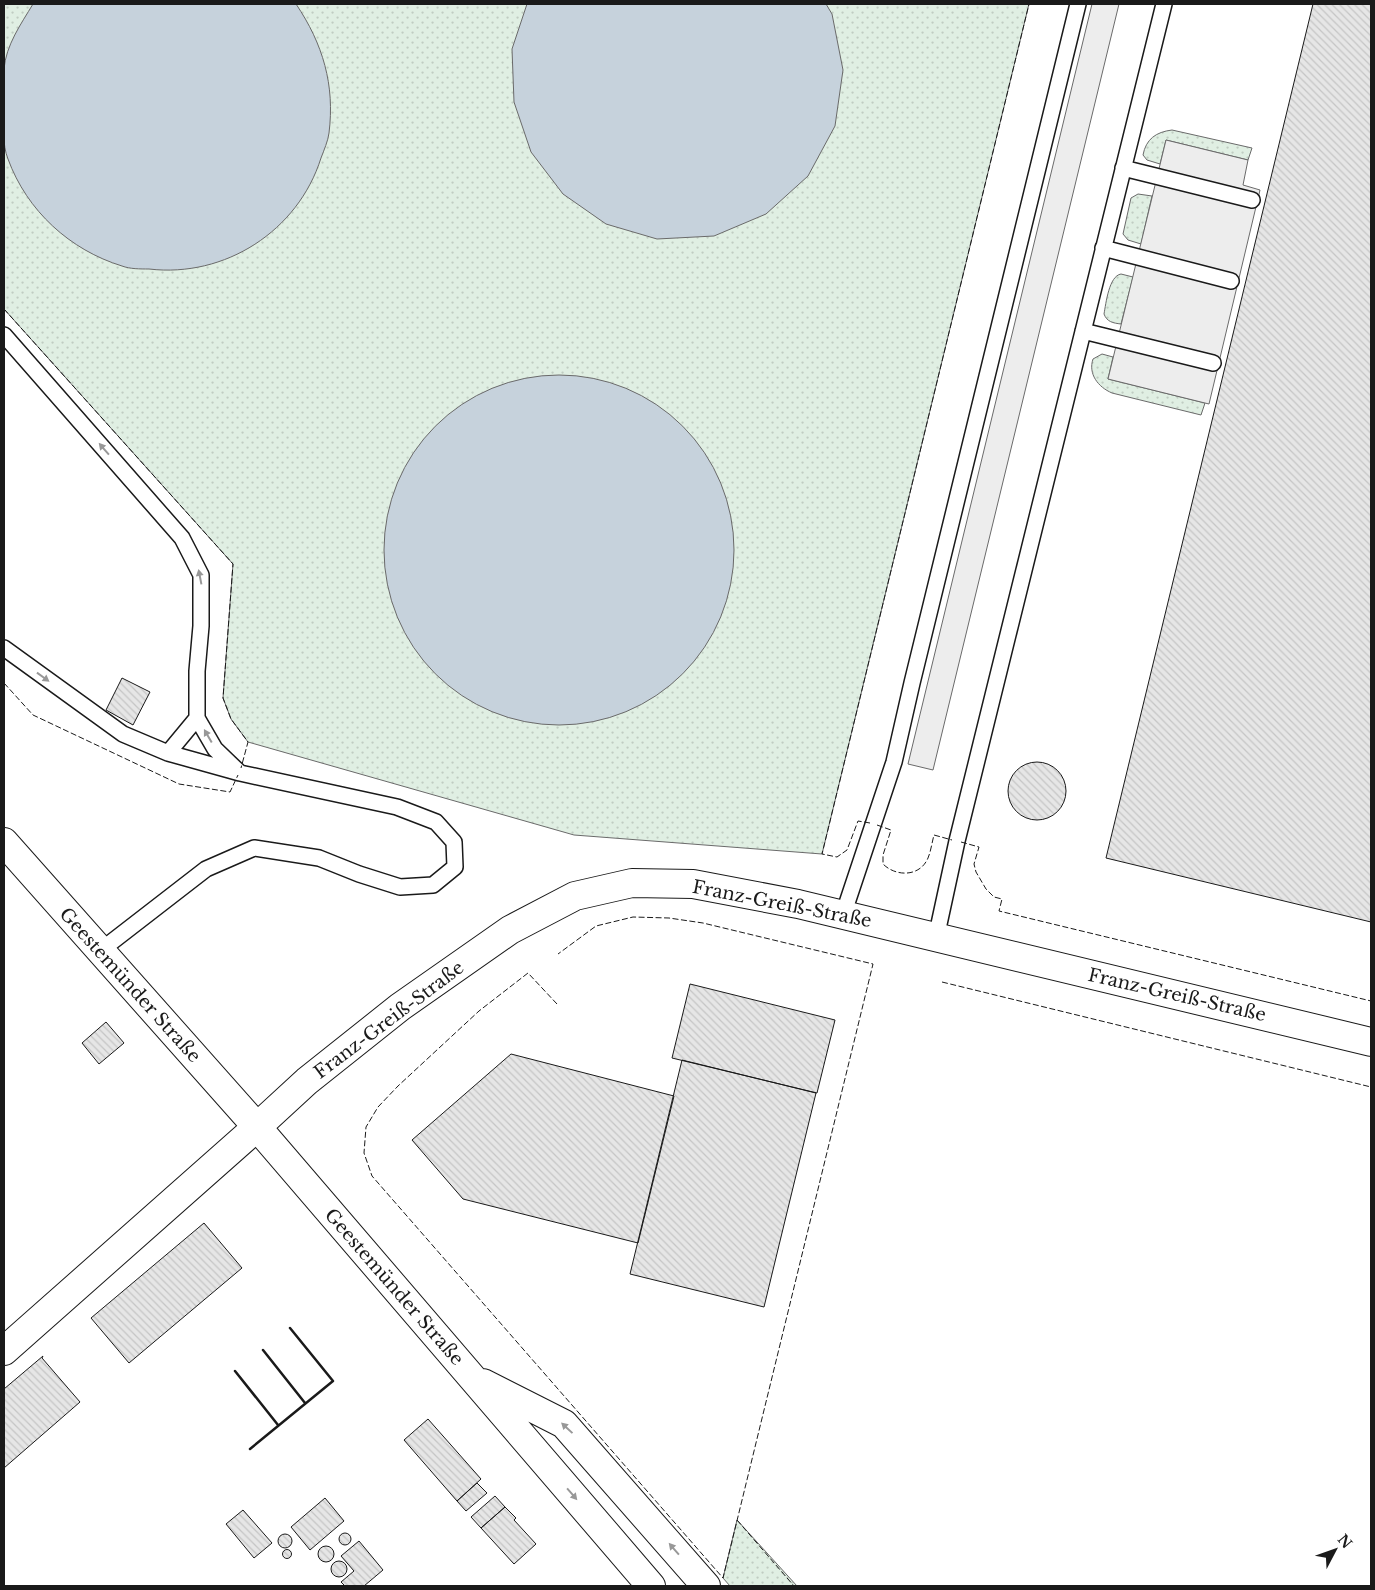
<svg xmlns="http://www.w3.org/2000/svg" width="1375" height="1590" viewBox="0 0 1375 1590" font-family="'Libre Baskerville',serif">
<style>
.grass{fill:url(#grass-dots);stroke:#6a6a6a}
.parking{fill:#ededed;stroke:#6a6a6a}
.water{fill:#c6d2dc;stroke:#6a6a6a}
.building{fill:url(#building-back-hatch);stroke:#1a1a1a}
.lines{fill:none;stroke-linecap:round;stroke-linejoin:round}
.lane-casing{stroke:#1a1a1a;stroke-width:18}
.street-casing{stroke:#1a1a1a;stroke-width:30}
.secondary-casing{stroke:#1a1a1a;stroke-width:30}
.lane{stroke:#fff;stroke-width:15}
.street{stroke:#fff;stroke-width:28}
.secondary{stroke:#fff;stroke-width:28}
.fence{stroke:#1a1a1a;stroke-width:1;stroke-dasharray:6 2.5;stroke-linecap:butt}
.wall{stroke:#1a1a1a;stroke-width:2.5}
.oneway{fill:#989898}
.labels{text-anchor:middle;stroke-width:4;stroke-linejoin:round;paint-order:stroke}
.street-label{font-size:18px;fill:#1a1a1a;stroke:#fff}
</style>
<defs>
<pattern id="grass-dots" width="8" height="8" patternUnits="userSpaceOnUse" patternTransform="scale(1.25)"><rect width="8" height="8" fill="#e0efe3"/><path d="M2 2h.1M6 6h.1" fill="none" stroke="#c0ccc2" stroke-width="1.8" stroke-linecap="round"/></pattern>
<pattern id="building-back-hatch" width="6" height="6" patternUnits="userSpaceOnUse" patternTransform="scale(1.25)"><rect width="6" height="6" fill="#e6e6e6"/><path d="M-1 5l2 2M0 0l6 6M5-1l2 2" fill="none" stroke="#c5c5c5"/></pattern>
</defs>
<rect width="100%" height="100%" fill="#fff"/>
<!-- grass -->
<path class="grass" d="M4 4H1029L822 854 574 835 248 742 231 719 223 698 233 564 4 309Z
M1172 130 1252 148 1248 160 1166 140 1160 164 1147 160 1143 155C1146 139 1156 132 1172 130Z
M1138 194 1152 196 1141 244 1128 240 1123 234 1131 198Z
M1121 274 1133 277 1121 324C1113 323 1107 322 1104 314 1106 303 1109 276 1121 274Z
M1102 354 1113 357 1108 379 1205 403 1201 415 1112 393C1098 387 1088 374 1093 359Z
M737 1520 797 1586H730L723 1578Z"/>
<!-- parking -->
<path class="parking" d="M1092 4H1119L933 770 908 764Z
M1166 140 1248 160 1243 185 1260 190 1209 404 1108 379Z"/>
<!-- water -->
<path class="water" d="M33 4H296C323 44 335 85 329 133 328 141 324 150 321 158 298 231 225 278 149 269 140 269 130 269 122 266 70 250 27 211 8 159 2 144 4 127 4 110 4 97 3 82 4 69 6 45 21 24 33 4Z
M527 4H826L832 14 843 70 835 126 808 176 766 214 714 236 657 239 606 224 563 194 531 152 514 102 512 49Z
M384 550a175 175 0 1 1 350 0a175 175 0 1 1-350 0Z"/>
<!-- building -->
<path class="building" d="M1313 4H1371V922L1106 858Z
M122 678 150 692 133 725 106 710Z
M1008 791a29 29 0 1 1 58 0a29 29 0 1 1-58 0Z
M690 984 835 1020 817 1093 672 1058Z
M106 1022 124 1043 99 1064 82 1043Z
M511 1054 674 1096 638 1243 463 1199 412 1140Z
M682 1060 816 1093 764 1307 630 1274Z
M204 1223 242 1268 129 1363 91 1318Z
M43 1356 42 1358 80 1402 4 1468V1389Z
M428 1419 481 1479 457 1501 404 1440Z
M477 1483 487 1493 466 1511 457 1501Z
M495 1496 505 1507 481 1528 471 1517Z
M325 1498 344 1521 310 1550 291 1527Z
M505 1507 516 1518 514 1520 536 1544 514 1564 481 1528Z
M243 1510 272 1543 254 1558 226 1524Z
M339 1539a6 6 0 1 1 12 0a6 6 0 1 1-12 0Z
M278 1541a7 7 0 1 1 14 0a7 7 0 1 1-14 0Z
M359 1541 383 1570 364 1586H345L341 1582 354 1571 341 1556Z
M318 1554a8 8 0 1 1 16 0a8 8 0 1 1-16 0Z
M282.5 1554a4.5 4.5 0 1 1 9 0a4.5 4.5 0 1 1-9 0Z
M331 1569a8 8 0 1 1 16 0a8 8 0 1 1-16 0Z"/>
<g class="lines">
<!-- lane casing -->
<g class="lane-casing">
<path id="lane" d="M1123 168 1252 200
M1103 248 1231 281
M1083 331 1213 363
M4 335 182 538 201 575V626L197 671V718L215 749 239 772
M4 648 123 734 168 753 240 773 397 807 436 822 454 842 455 867 433 885 400 887 359 874 319 858 254 848 206 869 100 951
M168 753 197 718
M843 915 894 762 912 683 1078 4
M936 938 957 841 1164 4"/>
</g>
<!-- street casing -->
<g class="street-casing">
<path id="street" d="M4 1351 257 1127 307 1081 400 1007 510 930 575 896 632 883 693 884 798 904 1371 1042"/>
</g>
<!-- secondary casing -->
<g class="secondary-casing">
<path id="secondary" d="M4 842 257 1127 651 1586
M483 1383 564 1424 706 1586"/>
</g>
<!-- lane -->
<use href="#lane" class="lane"/>
<!-- street -->
<use href="#street" class="street"/>
<!-- secondary -->
<use href="#secondary" class="secondary"/>
<!-- fence -->
<path class="fence" d="M4 309 233 564 223 698 231 719 248 742 241 768
M4 683 33 715 179 784 230 792 238 775
M870 823 858 821 847 850 837 857 822 854 1029 4
M877 825 891 830 883 855V864C896 877 920 877 928 858 931 851 932 842 934 835L952 840
M961 842 979 847 974 864 976 872 986 889 994 897 1002 899 999 911 1371 1001
M942 982 1371 1087
M557 1004 528 973 479 1011 398 1086 378 1107 366 1127 364 1153 372 1176 723 1578 873 964 703 923 669 918 633 917 596 926 558 954
M737 1520 794 1586"/>
<!-- wall -->
<path class="wall" d="M263 1350 305 1403
M235 1371 278 1425
M250 1449 333 1381 290 1328"/>
</g>
<!-- one-way arrows -->
<defs><path id="oneway-solid" d="M-6-.8H1V-3.2L6.5 0L1 3.2V.8H-6Z" transform="scale(1.25)"/></defs>
<g class="oneway">
<use href="#oneway-solid" transform="translate(104 449) rotate(-131)"/>
<use href="#oneway-solid" transform="translate(200 577) rotate(-101)"/>
<use href="#oneway-solid" transform="translate(43 677) rotate(36)"/>
<use href="#oneway-solid" transform="translate(208 736) rotate(-120)"/>
<use href="#oneway-solid" transform="translate(567 1428) rotate(-137)"/>
<use href="#oneway-solid" transform="translate(572 1494) rotate(49)"/>
<use href="#oneway-solid" transform="translate(674 1549) rotate(-131)"/>
</g>
<g class="labels">
<!-- street labels -->
<g class="street-label">
<text transform="translate(782 904) rotate(11)" y="6">Franz-Greiß-Straße</text>
<text transform="translate(130 985) rotate(48)" y="6">Geestemünder Straße</text>
<text transform="translate(1177 995) rotate(13)" y="6">Franz-Greiß-Straße</text>
<text transform="translate(389 1020) rotate(-37)" y="6">Franz-Greiß-Straße</text>
<text transform="translate(394 1287) rotate(49)" y="6">Geestemünder Straße</text>
</g>
</g>
<!-- border -->
<rect width="1375" height="1590" fill="none" stroke="#1a1a1a" stroke-width="10"/>
<!-- north arrow -->
<g transform="translate(1335 1550) rotate(49)" stroke="#ffffff" stroke-width="4" paint-order="stroke">
<path d="M0-4L9 19L0 12L-9 19Z" fill="#1a1a1a"/>
<text y="-8" font-size="14" font-weight="bold" text-anchor="middle" fill="#1a1a1a">N</text>
</g>
</svg>
